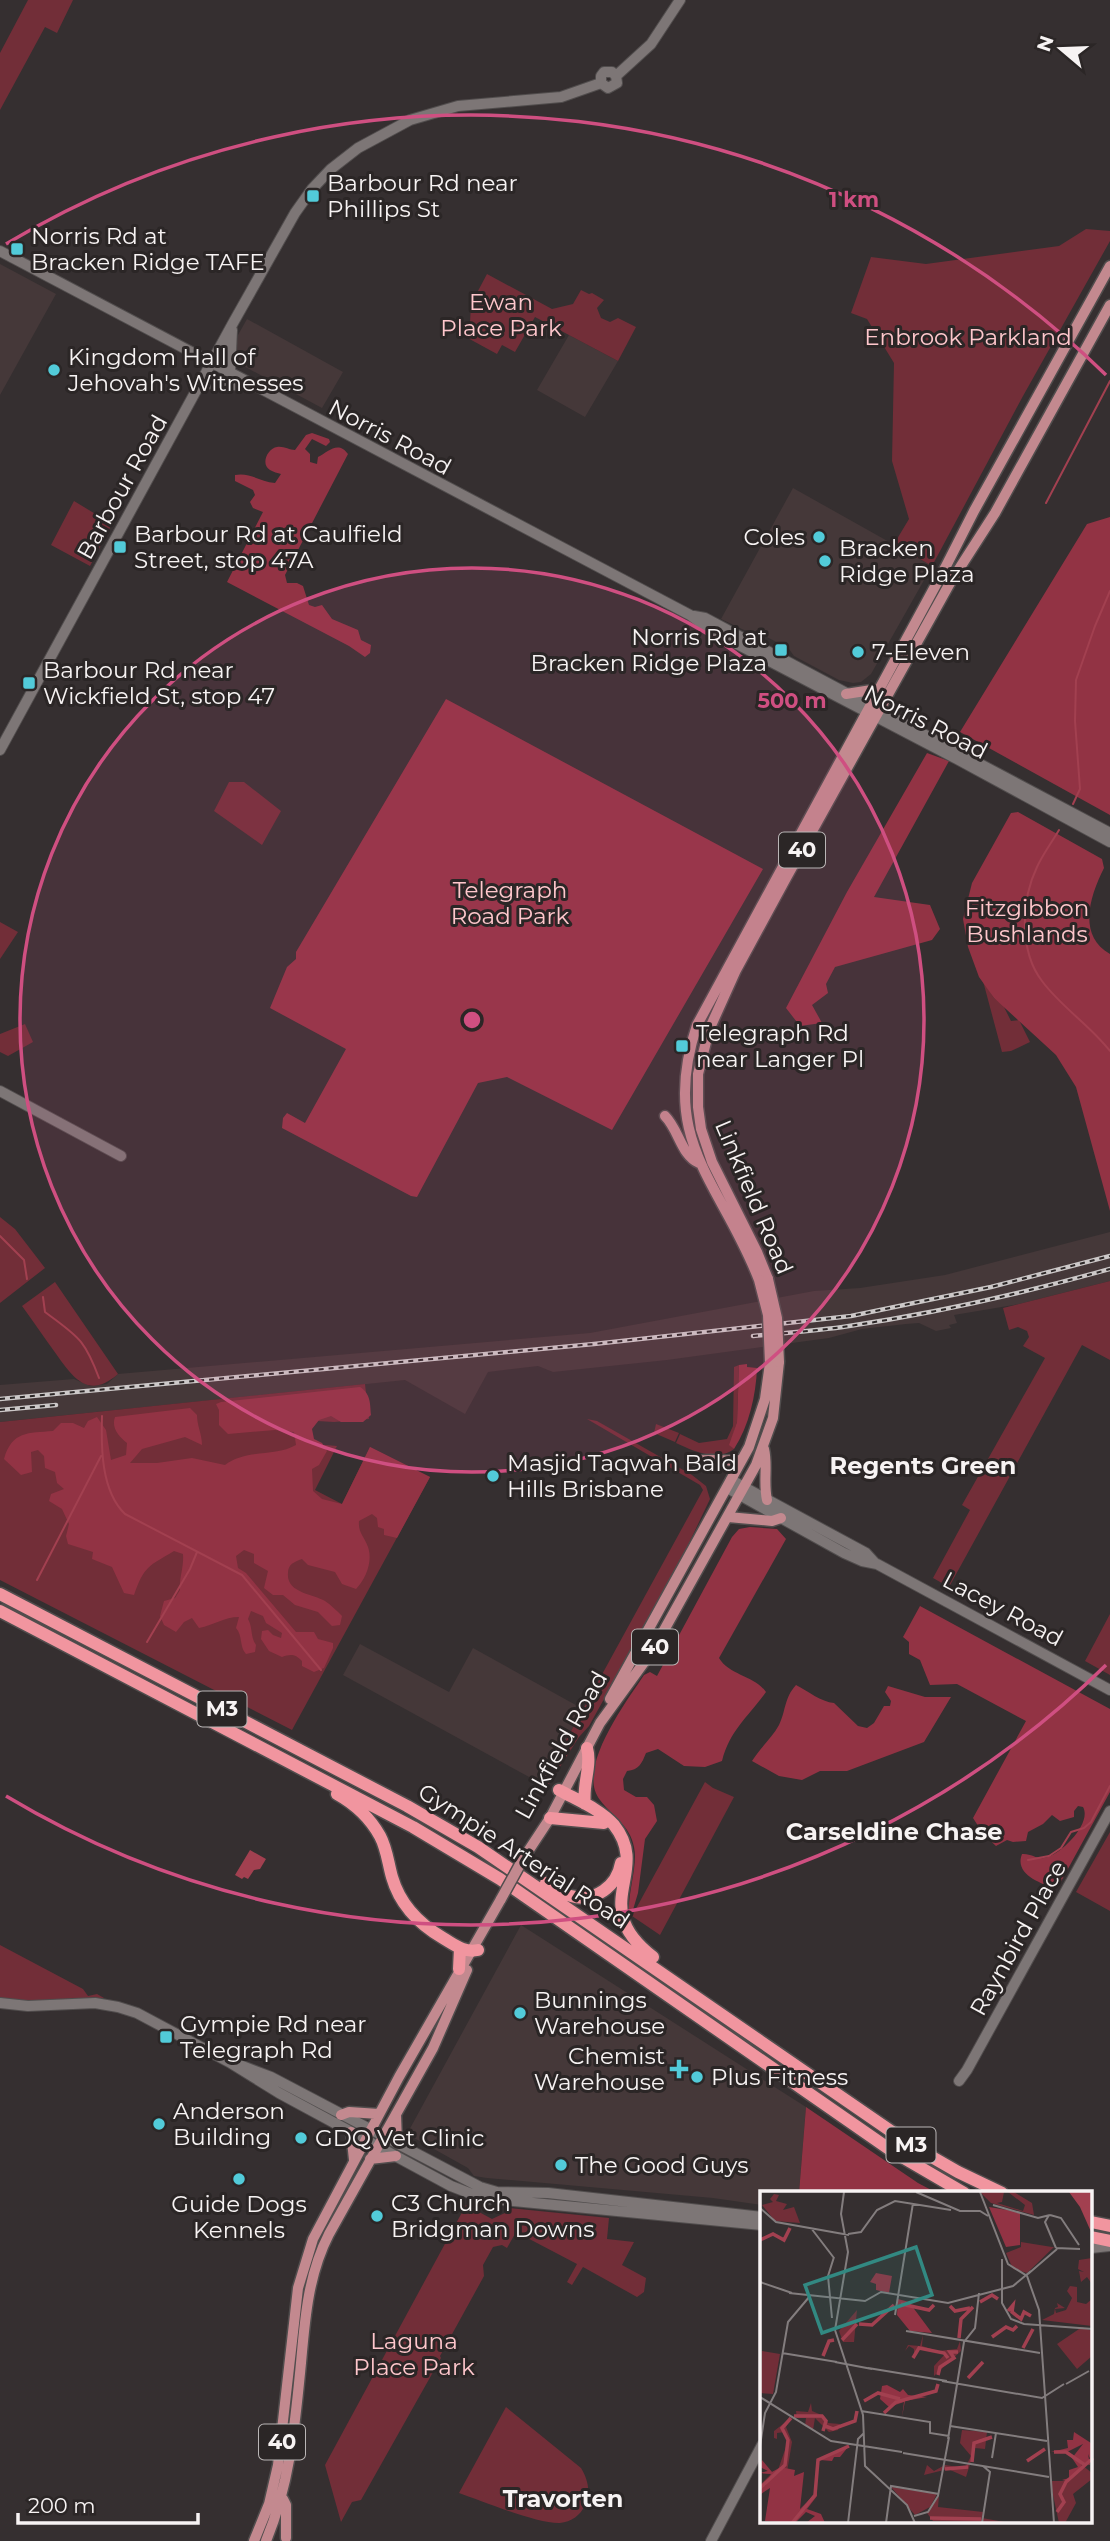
<svg xmlns="http://www.w3.org/2000/svg" width="1110" height="2541" viewBox="0 0 1110 2541" font-family="Montserrat,sans-serif">
<style>
.built{fill:#453839}
.green{fill:#722e38}
.forest{fill:#923344}
.water{fill:#a24050}
.lines{fill:none;stroke-linecap:round;stroke-linejoin:round}
.stream{stroke:#a24050;stroke-width:2}
.secondary-casing{stroke:#514d4d;stroke-width:12}
.primary-casing{stroke:#514d4d;stroke-width:13}
.highway-casing{stroke:#514d4d;stroke-width:15}
.secondary{stroke:#7d7676;stroke-width:10}
.primary{stroke:#c3898f;stroke-width:10}
.highway{stroke:#f1959f;stroke-width:12}
.rail-casing{stroke:#ccc8c8;stroke-width:4.5}
.rail{stroke:#2b2626;stroke-width:2;stroke-dasharray:5;stroke-linecap:butt}
.primary-bridge-casing{stroke:#514d4d;stroke-width:13;stroke-linecap:butt}
.primary-bridge{stroke:#c3898f;stroke-width:10}
.ring{fill:none;stroke:#cf4f81;stroke-width:3.5}
.poi-dot{fill:#52cbd9;stroke:#2b2626;stroke-width:2.5}
.labels{text-anchor:middle;stroke-width:6;stroke-linejoin:round;paint-order:stroke}
.shield{fill:#2b2626;stroke:#bab6b6;stroke-width:2}
.shield-label{font-size:21px;font-weight:bold;fill:#f7f3f3}
.poi-label{font-size:23px;fill:#f7f3f3;stroke:#2b2626;text-anchor:start}
.park-label{font-size:23px;fill:#ffc7cc;stroke:#2b2626}
.street-label{font-size:23px;fill:#f7f3f3;stroke:#2b2626}
.neighbourhood-label{font-size:24px;font-weight:bold;fill:#f7f3f3;stroke:#2b2626}
.inset-river{fill:none;stroke:#a24050;stroke-width:3.5}
.inset-road{fill:none;stroke:#837d7e;stroke-width:2}
.view{fill:#328982;fill-opacity:0.15;stroke:#328982;stroke-width:3.5}
.inset-edge{fill:none;stroke:#f7f3f3;stroke-width:3.5}
.centre{fill:#cf4f81;stroke:#2b2626;stroke-width:3.5}
.ring-label{font-size:21px;text-anchor:middle;font-weight:bold;fill:#cf4f81;stroke:#2b2626;stroke-width:6;stroke-linejoin:round;paint-order:stroke}
</style>
<rect width="100%" height="100%" fill="#352f30"/>
<!-- built -->
<path class="built" d="M0 264 56 294 0 395Z
M247 319 343 372 322 408 238 363 235 358 238 335Z
M569 335 618 361 585 417 537 390Z
M793 488 932 566 871 674 861 682 853 683 839 680 794 656 789 649 758 632 744 630 721 619Z
M1110 1232V1281L1019 1304 954 1315 957 1323 949 1325 951 1328 936 1331 919 1323 906 1324 862 1329 829 1338 667 1360 553 1372 538 1366 488 1372 465 1414 405 1380 0 1422V1385L74 1379 90 1386 107 1384 118 1374 590 1333 814 1291 860 1288 945 1275Z
M360 1644 449 1692 473 1648 583 1709 542 1784 343 1675Z
M521 1925 806 2107 799 2193H762V2205L713 2198 487 2178 474 2176 468 2168 407 2134Z"/>
<!-- green -->
<path class="green" d="M28 0H73L57 33 45 27 0 110V53Z
M1086 229 1110 231V241L1023 396 932 566 894 544 909 519 892 461 894 363 867 319 851 313 871 257 926 264 1059 246Z
M487 274 552 309 573 304 581 290 589 294 592 293 604 300 597 308 601 318 610 322 618 318 636 327 618 361 535 317 515 352 502 345 497 354 464 336 470 323 471 304Z
M74 501 112 524 90 566 51 545Z
M229 782H244L281 811 262 845 214 811Z
M0 922 18 932 0 959Z
M983 981 994 998 1003 1005 1011 1021 1019 1020 1030 1042 1011 1051 1002 1052Z
M25 1024 33 1042 8 1056 0 1052V1034Z
M0 1217 15 1229 45 1268 0 1303Z
M1110 1281V1360L1082 1345 949 1587 933 1578 970 1510 962 1505 1045 1358 1023 1346 1029 1337 1027 1331 1018 1327 1009 1330 1003 1308Z
M55 1282 118 1374C87 1401 72 1376 54 1351 43 1336 33 1321 22 1306Z
M739 1365 737 1422 730 1445 734 1449C717 1462 693 1451 676 1443L680 1434 699 1443 727 1439 733 1426 734 1367Z
M365 1384 369 1419 334 1422 317 1421 309 1433 315 1444 337 1446 315 1490 342 1504 370 1447 430 1477 292 1730 0 1580V1422Z
M587 1419 597 1421 692 1475 706 1486 710 1499 679 1564 589 1726 579 1737 547 1787 542 1784 703 1490 700 1485Z
M656 1424 679 1433 675 1442 654 1433Z
M1110 1614V1675L1085 1661Z
M705 1782 713 1788 734 1797 660 1935 632 1916Z
M1110 1832V1911L1076 1892Z
M0 1945 83 1989 88 1996 97 1994 104 1998 19 2001 0 1999Z
M466 2205 492 2219 507 2212 509 2208 609 2218 607 2239 634 2242 622 2265 646 2278 644 2292 637 2297 583 2267 572 2285 567 2282 577 2264 516 2232 507 2248 502 2245 493 2247 483 2265 484 2276 440 2356 441 2358 361 2500 352 2502 341 2522 325 2465Z
M506 2407 581 2468C588 2480 591 2491 585 2505 581 2515 571 2522 560 2523 538 2524 482 2501 459 2493Z"/>
<!-- forest -->
<path class="forest" d="M312 433 329 439 330 442 326 446 312 439 305 449 310 454V462L317 464 318 457C328 452 338 440 348 454L285 575 287 583H297L303 586 309 605 315 607 322 605 332 619 358 630 361 640 371 645 370 653 365 657 349 646 227 582 263 512 253 508 250 502 255 495 253 490 235 481V475C250 472 260 482 275 483L281 474C278 473 273 472 270 470 260 464 268 448 277 447 284 446 289 450 295 450L306 435Z
M1110 517V815L960 732 1087 524Z
M446 699 763 869 612 1130 507 1077 478 1083 417 1197 411 1196 282 1128 283 1118 287 1113 305 1123 346 1049 270 1008 287 967 296 959V952Z
M927 753 949 761 874 897 930 905 940 929 932 940 835 967 826 984 828 993 812 1005 822 1023 800 1026 786 1008 847 892Z
M1018 812 1102 859 1104 868C1090 896 1077 935 1110 954V1211L1076 1087 1056 1055 994 998 979 977 968 947 963 919 972 883 1011 813Z
M747 1364V1367L757 1368C756 1395 749 1426 734 1449L729 1445 737 1422 739 1365Z
M360 1387C371 1394 370 1404 371 1415L363 1422H341L331 1416 319 1420 312 1429 314 1439 322 1443 327 1451 319 1465 312 1469 313 1491 322 1499 342 1504 370 1447 430 1477 397 1538 384 1535V1529L378 1527 377 1518 372 1514 359 1521C358 1533 364 1536 368 1547 373 1561 366 1579 356 1589L342 1584 335 1572 308 1565 302 1559C294 1562 288 1564 288 1573 286 1593 313 1594 325 1601 331 1605 337 1611 342 1616L340 1625 332 1626 318 1612 295 1605 283 1595H273L264 1588 268 1571 254 1563V1554L244 1550 236 1556 238 1568 246 1573 296 1632H314L318 1639 333 1643V1648L324 1668 314 1672 302 1666V1661C295 1654 291 1654 282 1657L269 1651 261 1639 262 1631 268 1630 273 1635 281 1638 282 1633 266 1623 263 1616 251 1611 248 1619C253 1628 250 1636 256 1645L255 1652 246 1654C239 1646 243 1636 236 1628L239 1617C224 1617 214 1625 199 1628L192 1618 184 1622 176 1632 164 1625 160 1616 164 1601 175 1598 180 1590C179 1577 184 1568 183 1554L174 1551C149 1566 144 1566 134 1595L124 1593 112 1567 92 1559 93 1552 68 1544 66 1536 69 1524 62 1509 49 1501 51 1494 64 1489 57 1483 55 1472 45 1468 44 1456 38 1450 31 1452 32 1472 21 1475 4 1459C12 1431 28 1433 53 1431L61 1423H73L84 1428 88 1421 97 1417 106 1430 111 1460 126 1455 127 1443C119 1437 111 1428 115 1417L190 1408 197 1415C197 1426 202 1434 202 1445L185 1437 142 1449 130 1463H157L192 1458 225 1465C246 1449 275 1457 296 1445L294 1432 275 1430 228 1434 219 1425V1410L216 1404 221 1402Z
M750 1527 777 1529 786 1539 719 1658C729 1675 755 1676 766 1692 748 1717 730 1730 722 1761L705 1767 684 1766 658 1749 646 1753C642 1763 639 1770 627 1771L623 1779 624 1790 636 1797H647L654 1805 657 1821 645 1839 638 1893 632 1913 629 1911C628 1891 638 1865 634 1847 630 1825 612 1816 600 1800 575 1769 627 1701 644 1675L650 1672 657 1676 732 1537 739 1529Z
M920 1606 1110 1709V1792L1058 1887 1054 1888C1040 1883 1014 1874 1022 1854 1032 1853 1038 1861 1048 1857 1063 1852 1092 1823 1083 1807L1078 1806 1074 1811V1817L1060 1821 1052 1815 1043 1824 1028 1832 1026 1841 1013 1842 1007 1840 996 1846 984 1835 973 1818 1026 1721 957 1684 930 1685 920 1660 909 1654V1642L903 1637Z
M796 1685C808 1691 821 1702 834 1703L858 1726 867 1728 874 1723 884 1706H890L891 1701 885 1692 888 1686 925 1697H951L924 1742 847 1771H820L802 1780 779 1776 752 1761C760 1748 772 1738 779 1725 786 1711 784 1698 796 1685Z
M806 2107 918 2183 937 2193H799Z"/>
<!-- water -->
<path class="water" d="M250 1850 266 1859 260 1869 254 1870 248 1879 244 1877 242 1879 235 1875Z"/>
<g class="lines">
<!-- stream -->
<path class="stream" d="M1046 503 1110 381
M1073 804 1080 789 1075 721 1076 680 1095 626 1110 591
M1059 830C1052 842 1043 854 1037 867 1021 900 1019 951 1042 981 1061 1007 1090 1025 1110 1051
M0 1236 24 1260 27 1279
M43 1297 45 1312C78 1337 84 1338 99 1378
M102 1416C101 1447 101 1491 125 1514L242 1575 321 1670
M37 1580 101 1456
M147 1642 190 1569 197 1552
M1028 1860 1049 1856 1061 1848 1071 1832 1084 1828 1091 1822 1110 1786"/>
<!-- secondary casing -->
<g class="secondary-casing">
<path id="secondary" d="M616 76 651 44 680 0
M601 83 608 88 617 83 616 76
M601 83V76L604 72H612L616 76
M0 251 690 615 710 630 957 759 1110 842
M230 373 232 330
M200 383 249 386
M694 616 705 618C840 689 975 760 1110 833
M0 750 233 323 295 213 312 189 331 169 358 148 410 120 458 106 561 97 601 83
M0 1091 121 1156
M731 1480 866 1553 876 1564
M727 1488 844 1553 862 1561 877 1564 1110 1690
M0 2003 28 2006 95 2003 118 2007 137 2013 229 2062 279 2093 451 2186 482 2198 762 2225
M237 2064 271 2077 480 2187 497 2192 548 2193 762 2217
M959 2081 967 2070 1110 1811
M1091 2248 1110 2246
M711 2541 762 2445"/>
</g>
<!-- primary casing -->
<g class="primary-casing">
<path id="primary" d="M846 694 878 689
M665 1116C679 1130 681 1155 699 1163
M768 1279 757 1252 712 1162 701 1129 698 1107V1074L709 1030 736 970 786 878 950 583 995 513 1110 305
M759 1280C722 1183 658 1142 697 1025L945 568 974 511 1110 266
M764 1449C768 1466 763 1482 767 1500
M696 1461C712 1458 727 1462 742 1460
M728 1517 772 1521 781 1518
M610 1699 749 1447 765 1399 770 1363
M523 1859 550 1818 600 1723 653 1650 756 1465 773 1418 779 1362
M396 2114 397 2143
M341 2115 349 2112 379 2114
M351 2132 354 2160
M370 2159 396 2156
M283 2499 286 2505V2538
M254 2541 269 2504 278 2465 298 2288 313 2239 399 2077 501 1899
M266 2541C290 2484 295 2424 301 2363 305 2318 308 2275 329 2234L433 2048 467 1970"/>
</g>
<!-- highway casing -->
<g class="highway-casing">
<path id="highway" d="M0 1594 407 1806 478 1847 911 2145 958 2172 1002 2193
M0 1611 413 1827 500 1879 892 2151 964 2193
M559 1790C577 1800 600 1809 614 1825 652 1873 586 1905 653 1957
M337 1794C355 1804 370 1818 380 1836 387 1849 388 1863 392 1877 400 1905 419 1924 443 1938 455 1945 464 1953 478 1950
M585 1804C582 1785 592 1766 587 1748
M550 1818 604 1823
M546 1883C553 1887 562 1894 571 1896 595 1903 617 1886 621 1863
M459 1969 460 1948
M1091 2222 1110 2226
M1091 2237 1110 2241"/>
</g>
<!-- secondary -->
<use href="#secondary" class="secondary"/>
<!-- primary -->
<use href="#primary" class="primary"/>
<!-- highway -->
<use href="#highway" class="highway"/>
<!-- rail casing -->
<g class="rail-casing">
<path id="rail" d="M753 1336C785 1333 817 1331 849 1326 937 1313 1024 1293 1110 1269
M0 1399 594 1344 851 1316 991 1287 1110 1256
M0 1410 56 1405"/>
</g>
<!-- rail -->
<use href="#rail" class="rail"/>
<!-- primary-bridge casing -->
<g class="primary-bridge-casing">
<path id="primary-bridge" d="M768 1279 777 1318 779 1362
M759 1280 768 1315 770 1363
M501 1899 523 1859"/>
</g>
<!-- primary-bridge -->
<use href="#primary-bridge" class="primary-bridge"/>
</g>
<!-- distance rings -->
<circle cx="472" cy="1020" r="452" fill="#cf4f81" fill-opacity=".12"/>
<g class="ring">
<circle cx="472" cy="1020" r="452"/>
<path d="M1106 1665A905 905 0 0 1 6 1796M6 244A905 905 0 0 1 1106 375"/>
</g>
<!-- markers -->
<g class="poi-dot">
<rect x="306" y="189" width="14" height="14" rx="3.5"/>
<rect x="10" y="242" width="14" height="14" rx="3.5"/>
<circle cx="54" cy="370" r="7"/>
<circle cx="819" cy="537" r="7"/>
<rect x="113" y="540" width="14" height="14" rx="3.5"/>
<circle cx="825" cy="561" r="7"/>
<rect x="774" y="643" width="14" height="14" rx="3.5"/>
<circle cx="858" cy="652" r="7"/>
<rect x="22" y="676" width="14" height="14" rx="3.5"/>
<rect x="675" y="1039" width="14" height="14" rx="3.5"/>
<circle cx="493" cy="1476" r="7"/>
<circle cx="520" cy="2013" r="7"/>
<rect x="159" y="2030" width="14" height="14" rx="3.5"/>
<path d="M675.5 2058.5h7v7h7v7h-7v7h-7v-7h-7v-7h7z"/>
<circle cx="697" cy="2077" r="7"/>
<circle cx="159" cy="2124" r="7"/>
<circle cx="301" cy="2138" r="7"/>
<circle cx="561" cy="2165" r="7"/>
<circle cx="239" cy="2179" r="7"/>
<circle cx="377" cy="2216" r="7"/>
</g>
<g class="labels">
<!-- shield labels -->
<g class="shield">
<rect x="779" y="832.5" width="46" height="35" rx="5"/>
<rect x="632" y="1629.5" width="46" height="35" rx="5"/>
<rect x="197.5" y="1691.5" width="49" height="35" rx="5"/>
<rect x="886.5" y="2127.5" width="49" height="35" rx="5"/>
<rect x="259" y="2424.5" width="46" height="35" rx="5"/>
</g>
<g class="shield-label">
<text x="802" y="857">40</text>
<text x="655" y="1654">40</text>
<text x="222" y="1716">M3</text>
<text x="911" y="2152">M3</text>
<text x="282" y="2449">40</text>
</g>
<!-- poi labels -->
<g class="poi-label">
<text x="327" y="191">Barbour Rd near<tspan x="327" dy="26">Phillips St</tspan></text>
<text x="31" y="244">Norris Rd at<tspan x="31" dy="26">Bracken Ridge TAFE</tspan></text>
<text x="68" y="365">Kingdom Hall of<tspan x="68" dy="26">Jehovah's Witnesses</tspan></text>
<text x="134" y="542">Barbour Rd at Caulfield<tspan x="134" dy="26">Street, stop 47A</tspan></text>
<text x="805" y="545" text-anchor="end">Coles</text>
<text x="839" y="556">Bracken<tspan x="839" dy="26">Ridge Plaza</tspan></text>
<text x="767" y="645" text-anchor="end">Norris Rd at<tspan x="767" dy="26">Bracken Ridge Plaza</tspan></text>
<text x="872" y="660">7-Eleven</text>
<text x="43" y="678">Barbour Rd near<tspan x="43" dy="26">Wickfield St, stop 47</tspan></text>
<text x="696" y="1041">Telegraph Rd<tspan x="696" dy="26">near Langer Pl</tspan></text>
<text x="507" y="1471">Masjid Taqwah Bald<tspan x="507" dy="26">Hills Brisbane</tspan></text>
<text x="534" y="2008">Bunnings<tspan x="534" dy="26">Warehouse</tspan></text>
<text x="180" y="2032">Gympie Rd near<tspan x="180" dy="26">Telegraph Rd</tspan></text>
<text x="665" y="2064" text-anchor="end">Chemist<tspan x="665" dy="26">Warehouse</tspan></text>
<text x="711" y="2085">Plus Fitness</text>
<text x="173" y="2119">Anderson<tspan x="173" dy="26">Building</tspan></text>
<text x="315" y="2146">GDQ Vet Clinic</text>
<text x="575" y="2173">The Good Guys</text>
<text x="391" y="2211">C3 Church<tspan x="391" dy="26">Bridgman Downs</tspan></text>
<text x="239" y="2212" text-anchor="middle">Guide Dogs<tspan x="239" dy="26">Kennels</tspan></text>
</g>
<!-- park labels -->
<g class="park-label">
<text x="501" y="310">Ewan<tspan x="501" dy="26">Place Park</tspan></text>
<text x="968" y="345">Enbrook Parkland</text>
<text x="510" y="898">Telegraph<tspan x="510" dy="26">Road Park</tspan></text>
<text x="1027" y="916">Fitzgibbon<tspan x="1027" dy="26">Bushlands</tspan></text>
<text x="414" y="2349">Laguna<tspan x="414" dy="26">Place Park</tspan></text>
</g>
<!-- street labels -->
<g class="street-label">
<text transform="translate(390 437) rotate(28)" y="8">Norris Road</text>
<text transform="translate(122 487) rotate(-61)" y="8">Barbour Road</text>
<text transform="translate(926 722) rotate(27)" y="8">Norris Road</text>
<text transform="translate(754 1197) rotate(67)" y="8">Linkfield Road</text>
<text transform="translate(1003 1609) rotate(28)" y="8">Lacey Road</text>
<text transform="translate(561 1745) rotate(-61)" y="8">Linkfield Road</text>
<text transform="translate(524 1856) rotate(33)" y="8">Gympie Arterial Road</text>
<text transform="translate(1018 1938) rotate(-61)" y="8">Raynbird Place</text>
</g>
<!-- neighbourhood labels -->
<g class="neighbourhood-label">
<text x="923" y="1474">Regents Green</text>
<text x="894" y="1840">Carseldine Chase</text>
<text x="563" y="2507">Travorten</text>
</g>
</g>
<!-- overview -->
<g transform="translate(760 2191)">
<rect width="332" height="332" fill="#352f30"/>
<path d="M220 1H244L242 11 237 12 263 20 265 14 248 1H254L272 12 274 24 231 12ZM14 3 19 4 16 10 27 13 23 19 34 16 40 32 15 30 2 14 13 11 10 8ZM261 51 292 56H294L267 82 253 78 246 62 261 56ZM332 67V93L327 86 321 91 319 80 324 81 318 78 319 69ZM310 95 317 96V111L326 113 332 108V135L282 129 294 123 295 117 298 116 297 112 305 117 295 118 296 122 306 119 312 107 307 100ZM97 119 94 151H83L79 140ZM322 136 332 140V165L317 178 297 153ZM163 144 162 155 178 160 197 158 200 150 201 160 174 185V175L185 163 158 158 154 167V158L149 155 145 160 148 154 160 155ZM2 160 20 163 13 203 0 202ZM51 212 52 220 64 225 68 232 80 233 78 239 69 241 55 227 53 239 45 235 46 227H37L36 220 48 221ZM32 226 26 236 32 251 27 281 16 288 24 295V296L15 289 0 304V294L11 283 0 282 8 280 0 271 12 281 18 279 28 250 25 241 17 242V248L14 247V240ZM202 239 227 241 225 258 215 257 206 286 188 278 164 284 167 274 174 280 185 274 205 277 211 265 200 252ZM317 270 332 282V288L313 303 316 312 305 332H299L290 290H307L315 284 322 278ZM131 296 177 303 170 316 155 324ZM179 305 178 316 223 321 222 327 250 332 173 330 167 322Z" fill="#722e38"/>
<path d="M229 16 260 21V54L246 56ZM116 82 132 85 129 102 116 99V93L110 91ZM138 108 149 111 172 142 150 140 137 124ZM127 194 140 201 143 198 148 204 167 206 145 210 142 226 144 211 129 216 120 208 122 195ZM314 241 331 252 332 272 328 263 330 274 320 271 323 278 306 290 302 289 309 287V279L318 276 312 267 323 253 307 261H291L308 257 307 249H313ZM88 256 80 266H74L72 270 60 269 56 277 57 305 47 318 61 323 65 332H46L55 325 46 321 35 332 5 330 10 297 1 303 0 295H5L11 283 0 282 8 280 0 276 2 269 12 281 26 273 25 277 35 279 34 285 44 281 40 318 54 304 57 270Z" fill="#923344"/>
<path d="M309 1H332V43L320 16Z" fill="#a24050"/>
<path class="inset-river" d="M0 49 13 43 24 49 30 37M220 111 232 104 238 108M141 113 169 119 174 114M190 115 195 120 210 117M248 120 253 114 252 121 261 128 264 121 271 125M99 133 112 134 134 114M232 146 246 136 253 139 257 135M199 147 201 128 213 116M82 149 97 133M263 157 273 138M63 165 69 150 74 149M153 167 159 157 184 162 188 167M178 184 180 176 194 167 190 161H198M208 187 223 171M104 210 118 202 140 208M124 222 136 211 176 200 178 193M34 225H62L66 230 63 240M65 235 73 238 95 230 97 220M294 261H306L325 274M267 270 285 258M212 271 214 252 232 246M185 278 208 276M0 297 25 274 28 249 22 237 31 227M297 321 304 311 300 303 306 291 333 267M170 327 221 328M32 332 55 304 58 269 89 255"/>
<path class="inset-road" d="M84 1 81 23 88 61 75 139 103 224 105 275 147 314 155 332M156 1 200 20H220L228 25M220 1 248 73 267 85 279 119 294 332M233 14 278 27 290 24M0 17 16 31 89 44M289 24 285 31 296 57M290 24 301 27 319 54M51 37 74 67M88 43 101 41 117 19 135 10 191 19M296 57 320 58M242 68V112L251 128 264 133 333 138M268 83 297 58M0 91 32 102M29 102 105 110 121 101 188 112 253 95 271 80M135 124 153 12M72 127 68 85 74 66M146 140 280 162M22 162 77 171M75 171 112 178M108 177 187 190M182 190 282 207 304 193M306 193 329 180M0 206 71 250 142 261M101 220 170 231V242L189 245M190 235 287 250M188 248 204 151 215 137 219 102M0 255 5 222 16 201 28 131 50 105M143 262 265 282M232 267 236 242M265 282 289 286M154 325 168 321 178 305 189 246M88 332 98 248 104 242M126 332 131 295 179 303M222 332 230 281 223 275"/>
<path class="view" d="M156 56 172 104 62 142 45 94Z"/>
<rect width="332" height="332" class="inset-edge"/>
</g>
<circle cx="472" cy="1020" r="10" class="centre"/>
<g class="ring-label">
<text x="854" y="207">1 km</text>
<text x="792" y="708">500 m</text>
</g>
<!-- north arrow -->
<g transform="translate(1061 49) rotate(289)" stroke="#2b2626" stroke-width="5" paint-order="stroke">
<path d="M0-5L12 26L0 18L-12 26Z" fill="#f7f3f3"/>
<text y="-10" font-size="19" font-weight="bold" text-anchor="middle" fill="#f7f3f3">N</text>
</g>
<!-- scale -->
<path d="M18 2513v10h180v-10" fill="none" stroke="#f7f3f3" stroke-width="3.5"/>
<text x="28" y="2513" font-size="21" fill="#f7f3f3" stroke="#2b2626" stroke-width="5" paint-order="stroke">200 m</text>
</svg>
